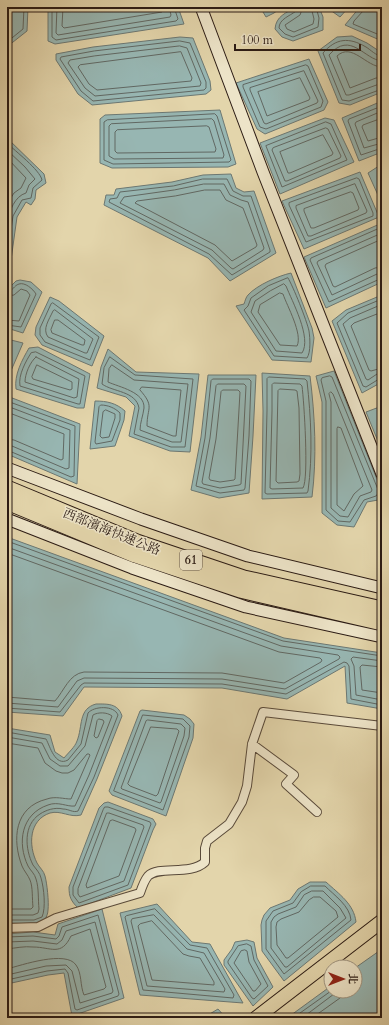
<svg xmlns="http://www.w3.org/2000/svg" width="389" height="1025" viewBox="0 0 389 1025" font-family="Cardo,'Noto Serif TC',serif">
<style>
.water{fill:#97b6b2;stroke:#6c7873}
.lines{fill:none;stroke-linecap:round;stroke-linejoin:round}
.shore{stroke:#616863;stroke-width:1}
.street-casing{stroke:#594a3a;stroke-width:10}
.secondary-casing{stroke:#2b1b14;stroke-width:13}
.primary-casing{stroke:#2b1b14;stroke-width:15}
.highway-casing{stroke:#2b1b14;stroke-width:17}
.street{stroke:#ede4c8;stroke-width:8}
.secondary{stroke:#ede4c8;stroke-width:11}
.primary{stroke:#e3d5ab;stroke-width:13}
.highway{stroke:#e3d5ab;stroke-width:15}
.labels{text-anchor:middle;stroke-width:3;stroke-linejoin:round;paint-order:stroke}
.shield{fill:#ede4c8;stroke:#65574a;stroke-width:1}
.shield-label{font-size:12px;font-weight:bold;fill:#2b1b14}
.street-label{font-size:13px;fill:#2b1b14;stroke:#ede4c8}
</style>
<rect width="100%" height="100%" fill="#e3d5ab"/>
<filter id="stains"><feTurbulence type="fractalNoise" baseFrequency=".005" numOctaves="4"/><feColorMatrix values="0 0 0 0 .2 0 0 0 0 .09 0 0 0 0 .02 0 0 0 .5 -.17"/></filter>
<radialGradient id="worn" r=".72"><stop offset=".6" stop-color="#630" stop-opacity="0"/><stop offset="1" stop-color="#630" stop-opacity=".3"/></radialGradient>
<!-- water -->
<path class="water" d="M7 7H28L27 31 8 46 7 45Z
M48 7H178L184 24 55 44 48 41Z
M260 7H282L274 13 266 17Z
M296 7H319L323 17V30L293 41 282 37 275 29C276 16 286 13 296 7Z
M326 7H349L340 17Z
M360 7H382V41L345 25Z
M352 36 367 43 382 53V92L350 105 339 103 318 51 337 37Z
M180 37 193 38 210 81 211 90 206 94 92 105 78 94 56 60V54L93 47Z
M309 59 328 102 324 110 265 134 257 129 236 83Z
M382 101V152L359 161 342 118Z
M220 110 236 164 228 167 112 168 100 163V119L105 115Z
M325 118 334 120 354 162 280 194 260 143Z
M7 138 44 174 46 183 36 190 35 199 31 205 26 202 17 217 11 260H7Z
M382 164V204L368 173Z
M360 172 379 217 304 249 282 201Z
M231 174 236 188 244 192 254 191 276 253 230 281 208 258 104 205 106 195H114L116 189 172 182 203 175Z
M382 223V282L326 308 304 257Z
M291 273 312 328 314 338 311 362 272 360 236 306 244 304C245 301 246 297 248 295 257 285 278 276 291 273Z
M20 280 31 282 42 292 23 333 7 328V287L11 286 16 281Z
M50 297 59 301 104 336 92 366 42 345 35 335 36 327Z
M377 297H382V382L362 393 332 321 346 310Z
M7 339 23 343 7 380Z
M38 347 90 374 84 408H77L16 389C14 375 22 360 29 348Z
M108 349 136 372 199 374 190 452 170 451 129 436 135 406 126 397 97 388 101 367Z
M334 371 382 492V495L378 500 367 502 354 527 337 525 322 513V402L316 376Z
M262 373 310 376C315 416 317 457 312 497L262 499 263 411Z
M208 375H256L253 436 249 493 219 498 191 490 201 437Z
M7 396 80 424 77 484 7 454Z
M95 401C107 401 116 403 125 411L124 420 115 446 90 449Z
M382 406V451L366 412Z
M7 537 284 638 382 653V709L347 703 345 666 287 699 222 688 84 687 63 716 7 712Z
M96 704C107 704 118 703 122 716L97 779 81 815C70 818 61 810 50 813 29 820 28 845 37 863 39 867 44 871 45 876 47 883 49 902 48 910 48 914 46 918 44 921L35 924 7 923V728L50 735 55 752 64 758C68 753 75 747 77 741 83 726 78 709 96 704Z
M142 710 184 715 190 719 194 724 193 738 166 816 112 795 109 791 140 711Z
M108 802 153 819 156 824 153 830 131 888 78 908C71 901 69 897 69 887L99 808 104 803Z
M310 882H326C339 894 354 904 356 922L284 981 262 951 261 925 262 920 264 915 270 908 290 900 298 889Z
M157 904 192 942 210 944 243 1003 140 995 120 913Z
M102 909 124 998 72 1016 64 973 48 975 7 984V934L33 932 55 935 58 924Z
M247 940 254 942 257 958 273 987 253 1006 224 965V960L232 949 235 942Z
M382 949V1018H287L331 986V991H355V968Z
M218 1009 226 1018H203Z"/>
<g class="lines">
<!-- shore -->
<path class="shore" d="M52 7V37L56 40 176 21 178 19 174 7
M57 7 56 33 58 35 170 17 171 15 169 7
M63 7 62 26 64 28 162 12 163 11V7
M297 7 296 11C290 16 279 19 279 28L285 34 293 37 318 27 319 18 316 7
M303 7 300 15 285 25 287 29 294 32 313 24 314 19 311 7
M363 7V11L354 21 353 24 382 36
M180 41 190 43 206 82V88L204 90 93 101 81 91 60 59 61 57 94 51Z
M7 42 23 29 24 7
M180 46 187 48 201 83 200 86 95 96 85 88 68 63 70 60 94 56Z
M181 52 192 78 191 81 97 90 89 84 78 67 80 65Z
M382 56C376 56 371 50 366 47 349 37 336 38 323 53L342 100 349 101 382 89
M382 61C364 60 351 30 329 55L346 95H349L382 83
M306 65 308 66 323 101 321 107 266 129 260 127 243 87V85Z
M382 67C366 67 352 42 337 56L350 88 376 78 382 77
M304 71 318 101 317 103 266 124 264 123 250 90V88Z
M300 78 310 98 309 100 267 116 258 92Z
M382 106 349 119 348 121 361 155 382 148
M382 111 356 122 355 124 364 148 382 143
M215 114 217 116 231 160 229 162 113 164 104 160V122L107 120Z
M382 118 363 125 362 127 368 141 382 137
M212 119 214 121 224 155 223 158 114 159 109 156V126L111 124Z
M326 122 331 124 347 160 282 187 266 146Z
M207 126 209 127 216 149 215 152 117 153 115 151V132L117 130Z
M326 128 328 129 341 156 340 158 287 181H285L272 150 273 148Z
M323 135 333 153 332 155 290 173H288L280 152Z
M7 143C15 151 40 170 42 180L33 188 31 198 22 200 13 216 7 256
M7 150 25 167 35 179 29 185 26 193C15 196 9 211 7 223
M7 158 26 178 21 188 14 193 7 204
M357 178 359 179 373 213V216L306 242 289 205V203Z
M203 179H227L233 191 243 196H251L270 250V252L232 275 209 254 109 202 110 199 117 198 120 192 173 186Z
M204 184H224L230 195 241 200 248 202 264 248 263 250 233 269 231 268 212 250 120 203 124 197 174 190Z
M355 184 367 211 366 213 311 236H308L296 208V206Z
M205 190H220L226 200 243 208 257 245 256 247 232 261 215 245 135 203 137 201 175 196Z
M351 192 353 193 359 208 358 210 314 228H311L304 211V209Z
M382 227 311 258 310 260 329 302 382 278
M382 233 318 261 317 263 332 295 377 274 382 273
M382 239 326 264 325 266 333 286 335 287 375 268 382 267
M288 278C293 286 307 321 309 331 310 338 311 352 307 358L274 356 244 310 248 306 251 298 268 286Z
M284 284 286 286C292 301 312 338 302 353L276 351 251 312 255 301 270 291Z
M7 291C15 290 13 286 19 284 25 282 33 289 36 294L21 327 7 325
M280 293 283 294C287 306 303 334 297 346L280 345 258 312 260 305Z
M7 296 14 295 21 289 27 291 30 295 19 321 7 320
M382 301H377L348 313 337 323 363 386 366 387 379 379H382
M53 303 99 337 90 360 45 342 40 335V328L51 304Z
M382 306H378L350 318 343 324 366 379 368 380 377 374H382
M55 310 93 339 87 353H85L48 337C42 329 49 320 53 311Z
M382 312 354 323 351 326 369 370 371 371 382 368
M55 320H58L85 340 84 345H82L52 333 51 330Z
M36 352 85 376 80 404H78L20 386C18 375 26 361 31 353Z
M36 357 79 379 77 397 74 398 25 382C25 374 30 362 36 357Z
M110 357 135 375 193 379 185 447H171L134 434 139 408C136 391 113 392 102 384L104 368Z
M37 365 72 382V389L70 390 33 379 32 377Z
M112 365 134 380 188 384 181 442H172L140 430C140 423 143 416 144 408 145 392 119 387 108 382L109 369Z
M330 376 332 377 379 492 376 496 364 500 350 522 338 521 326 510V401L321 380 322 378Z
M269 377 305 379 307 381C311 417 313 455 308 491L307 493 267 494 265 493 267 411V379Z
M213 379H249L251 381 249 436 245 488 244 490 220 493 196 486 205 438 211 381Z
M274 383 300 384 302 386C304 401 309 478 303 488L272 489 270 488 272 411V385Z
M218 384H244L246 386 241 484 239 485 220 488 203 484 202 482 210 438 216 386Z
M142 387 181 390 176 436H173L147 426C147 407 155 407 140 390Z
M280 389 295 390 297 391 299 408 300 474 299 481 297 482 278 483 276 481 278 391Z
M223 390H238L240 392 235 479 234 480 220 482 210 480 209 478 216 439 221 392Z
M331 392 333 394 372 490 371 492 360 496 348 517 340 516 331 508V402L329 394Z
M7 401 75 426 74 476 71 477 7 450
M101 405C108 405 115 408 120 413V420L112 441 96 444 95 442 99 407Z
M7 406 70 430 69 468 66 469 12 446 7 445
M106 410 115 414V418L109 437 102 438 100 436 103 412Z
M7 412 64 434 63 459 61 460 14 440 7 439
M338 427 341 428 363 486 354 494 344 511 337 505V429Z
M7 541 283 641 382 656
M7 547 281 646 338 655 340 657 339 659 285 689 222 679 84 678 77 681 58 707 7 703
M7 553 279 652 320 658 322 660 321 662 284 683 222 673 84 672C69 674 64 691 55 701L7 697
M382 661 353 657 351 659 354 666 356 695 382 700
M382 667 362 665 360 667 362 690 382 693
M7 708 60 712 81 685 84 683 222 684 286 694 344 662 347 663 349 666 351 699 382 705
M143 715 183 719 190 726 189 737 163 810 114 791Z
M99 719 103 720 104 722 98 737 96 738 94 736 97 721Z
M148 720 181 724 185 728 184 736 161 802 160 803 122 789 121 788 146 721Z
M151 727 177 729 179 731 158 794 156 796 130 786 128 784Z
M7 732 46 739C50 746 55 767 68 760L81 744 88 713C94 706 114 705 118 715L94 777 78 811C73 813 69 809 63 809 55 807 46 810 40 814 23 825 25 849 33 865 36 869 40 873 41 878 44 888 46 908 42 917L34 920H7
M7 737 42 743 50 759 60 766H68L85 746 93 715C98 712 107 712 112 716L89 775 75 806C67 807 58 801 48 805 21 814 17 843 28 866 30 870 35 874 36 879 39 888 38 900 39 909L38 913 33 915H7
M7 743 38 748 45 763 56 771 62 773H68L74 770 87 754H89L90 755 71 799C64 799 55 796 47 799 14 807 12 840 22 866 24 871 28 875 30 880 33 887 32 899 33 907L31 909H7
M105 807H108L150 822 151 824 128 885 79 903 73 895V887L103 810Z
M107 813H109L143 825 144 827 124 881 80 897 78 894V889Z
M113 820 135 828 136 830 119 876 87 888 86 885 110 821Z
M311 886H325C334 895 350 906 351 920L284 974 266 949V921L273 911 293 903 301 892Z
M312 891H323L340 908 346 918 287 967H285L271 948V922L274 917 278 914 296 907 304 895Z
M314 897H320L336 911 338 917 288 958H286L277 945 276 927 277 922 281 919 299 912 309 900Z
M155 909 190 945 207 948 234 995 233 998 143 990 125 917 126 916Z
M154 915 187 949 204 953 225 989 224 992 147 986 131 921 132 919Z
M152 921 183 954 189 956 200 958 214 982V985L152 980 138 926 140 924Z
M7 937 33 936 56 939 59 936 62 927 98 915 119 994 118 996 77 1010 75 1009 68 973 65 969 47 971 7 980
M7 942 33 941 57 944 62 940 66 931 95 922 113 991 112 993 80 1003 72 971 66 965 46 966 7 975
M247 944 251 946 254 960 268 986 254 999 252 998 228 963V961L238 946Z
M7 949C16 948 24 946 33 947 51 947 61 957 71 936L90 929 106 987 104 989 84 995C80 986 82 973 76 965 66 950 22 965 7 969
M245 950 247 951 249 962 261 984 255 991H253L234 963 241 951Z
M293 1018 331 991
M302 1018 338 991
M312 1018 340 998 345 991"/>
<!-- street casing -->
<g class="street-casing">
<path id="street" d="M252 744 294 775 286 784 317 812
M7 928 38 927 56 918 140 893C142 887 144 881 148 876 159 865 190 876 205 862V848L207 841 229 824 242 802 247 786 252 744 263 712 382 726"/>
</g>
<!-- secondary casing -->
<g class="secondary-casing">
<path id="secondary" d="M201 7 263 172 382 474
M7 468 141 519 248 556 382 588
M7 519 132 568 246 607 382 637"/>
</g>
<!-- primary casing -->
<g class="primary-casing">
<path id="primary" d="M256 1018 382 921"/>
</g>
<!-- highway casing -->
<g class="highway-casing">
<path id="highway" d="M7 488 137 542 244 578 382 609
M7 502 135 555 240 590 382 623"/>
</g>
<!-- street -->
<use href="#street" class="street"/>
<!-- secondary -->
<use href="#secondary" class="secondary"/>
<!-- primary -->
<use href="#primary" class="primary"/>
<!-- highway -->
<use href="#highway" class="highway"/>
</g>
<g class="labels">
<!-- shield labels -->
<rect class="shield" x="180" y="550" width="22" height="20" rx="3"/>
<g class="shield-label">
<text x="191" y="564">61</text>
</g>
<!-- street labels -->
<g class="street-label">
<text transform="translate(112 531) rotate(22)" y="5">西部濱海快速公路</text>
</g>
</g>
<!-- margin -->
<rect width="389" height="1025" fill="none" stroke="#e3d5ab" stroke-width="24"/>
<rect x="8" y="8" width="373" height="1009" fill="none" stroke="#2b1b14" stroke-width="2"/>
<rect x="12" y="12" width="365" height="1001" fill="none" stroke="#2b1b14"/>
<!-- north arrow -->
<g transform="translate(343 979) rotate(90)"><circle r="19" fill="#ede4c8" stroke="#9f9480"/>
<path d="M0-3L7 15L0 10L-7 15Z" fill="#8f2418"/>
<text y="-6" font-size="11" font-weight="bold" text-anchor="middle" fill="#2b1b14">北</text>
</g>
<!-- scale -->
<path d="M235 44v6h125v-6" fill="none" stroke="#2b1b14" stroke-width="2"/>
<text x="241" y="44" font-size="12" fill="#2b1b14" stroke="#ede4c8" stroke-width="3" paint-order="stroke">100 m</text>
<rect width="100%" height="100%" filter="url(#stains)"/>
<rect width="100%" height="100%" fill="url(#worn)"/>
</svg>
